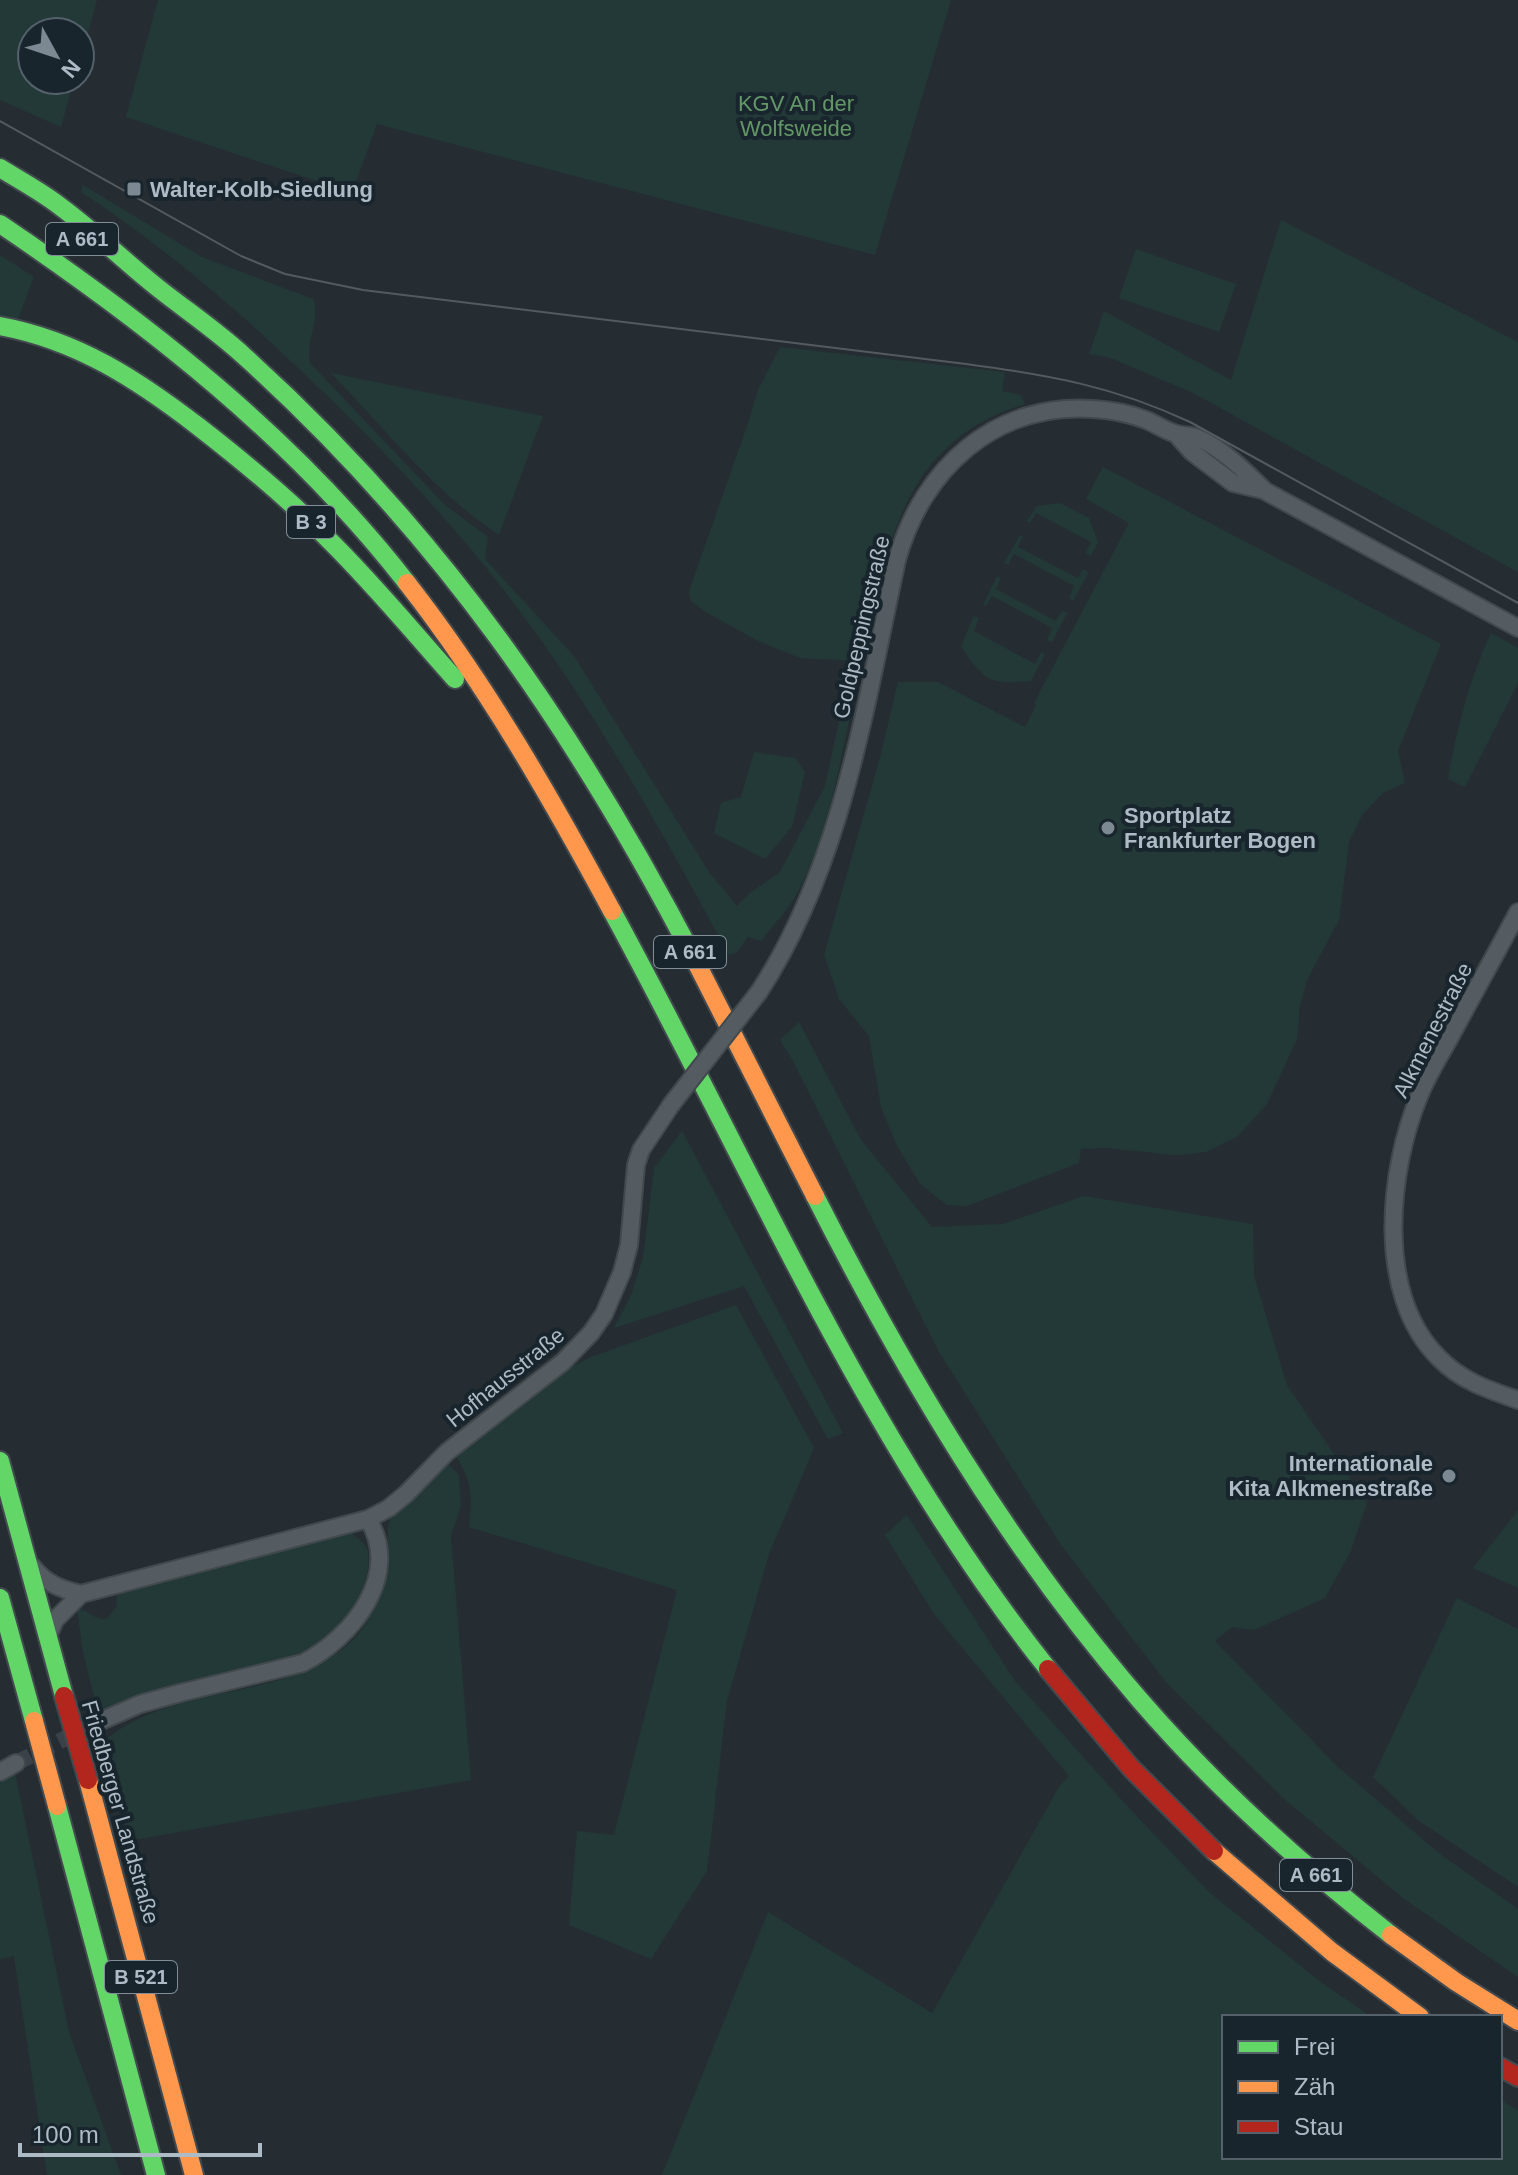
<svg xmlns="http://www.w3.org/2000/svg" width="1518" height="2175" viewBox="0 0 1518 2175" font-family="Helvetica,sans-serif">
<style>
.green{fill:#223938}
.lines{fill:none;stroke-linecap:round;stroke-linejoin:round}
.street-tunnel{stroke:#394248;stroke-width:16;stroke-dasharray:16 8;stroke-linecap:butt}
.street-casing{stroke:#42494d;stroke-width:20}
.fast-casing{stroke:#424a4f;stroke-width:22}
.slow-casing{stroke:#424a4f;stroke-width:22}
.jam-casing{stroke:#424a4f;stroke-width:22}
.street{stroke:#545c62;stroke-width:16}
.fast{stroke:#63d668;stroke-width:18}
.slow{stroke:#ff974d;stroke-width:18}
.jam{stroke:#b3261e;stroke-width:18}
.tram{stroke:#545a5e;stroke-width:2}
.street-bridge-casing{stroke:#42494d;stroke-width:20;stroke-linecap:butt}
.slow-bridge-casing{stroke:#424a4f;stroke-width:22;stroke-linecap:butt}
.jam-bridge-casing{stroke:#424a4f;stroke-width:22;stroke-linecap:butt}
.street-bridge{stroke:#545c62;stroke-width:16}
.slow-bridge{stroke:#ff974d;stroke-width:18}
.jam-bridge{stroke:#b3261e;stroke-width:18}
.poi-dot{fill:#7d8992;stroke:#19252d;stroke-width:3}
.labels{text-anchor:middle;stroke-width:8;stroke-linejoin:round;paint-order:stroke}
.shield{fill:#19252d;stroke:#818e98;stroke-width:2}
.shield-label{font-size:20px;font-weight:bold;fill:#adbbc6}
.park-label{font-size:22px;fill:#649767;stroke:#19252d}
.poi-label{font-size:22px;font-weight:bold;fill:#adbbc6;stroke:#19252d;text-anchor:start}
.street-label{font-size:22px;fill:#adbbc6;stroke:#19252d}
</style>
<rect width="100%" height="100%" fill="#252d32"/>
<!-- green -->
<path class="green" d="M0 0H97L80 61V32H32V80H74L61 127 0 100Z
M158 0H951L875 255 377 124 352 193 126 117Z
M83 185 202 257 313 299C321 319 305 341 310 363L445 505 488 537 485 559 574 656 709 872 737 906 750 893 780 872 825 786 841 712 845 673 859 674C843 746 832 825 798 892 789 909 773 925 761 941L748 937 737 952 729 955C669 845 609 735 536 633 472 544 398 464 319 388 245 316 168 249 81 192Z
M1281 220 1518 342V572L1193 393 1108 357 1089 354 1104 311 1231 380Z
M1136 249 1236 284 1219 332 1119 298Z
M0 255 34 277 18 319 0 317Z
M780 347 1005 372 1002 391 1021 395 1025 404C898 443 889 550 859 661L800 658 756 640 704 611 691 601 689 591 746 429 758 390Z
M331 373 543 416 499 535C434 492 385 429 331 373Z
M1103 467 1441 644 1398 751 1405 783 1383 793 1362 815 1349 842 1339 920 1307 980 1300 1006 1297 1039 1267 1104 1238 1136 1206 1152 1176 1155 1106 1148 1081 1149 1079 1163 967 1206 947 1205 920 1184 896 1144 881 1107 869 1036 839 999 824 955 881 754 898 682H938L1025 727 1036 705 1034 703 1129 523 1086 499Z
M1060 503 1089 518 1098 542 1091 556 1086 553 1091 542 1036 513 1030 523 1027 521 1037 506Z
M1020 535 1023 536 1018 547 1078 578 1083 569 1089 572 1073 601 1069 598 1074 586 1014 554 1008 565 1004 563Z
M997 576 1001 578 996 589 1056 621 1062 611 1067 613 1052 642 1047 640 1052 628 992 596 986 606 983 605Z
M974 616 979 618 974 631 1035 664 1041 652 1045 654 1031 681C988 684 985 682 961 646Z
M1491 633 1518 648V683L1465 787 1448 779C1456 730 1470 678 1491 633Z
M754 752 795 758 805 772 792 827 765 859 714 833 721 803 741 797Z
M799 1022 861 1140 932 1227 1003 1224 1084 1196 1253 1224 1254 1276 1287 1385 1367 1503 1350 1553 1325 1598 1254 1630 1232 1627 1215 1641 1337 1766 1440 1854 1518 1909V1977L1404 1899 1282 1797 1165 1681 1061 1545 939 1352 793 1061 780 1040Z
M682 1131 843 1433 828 1439 744 1286 614 1328 632 1293 643 1257 654 1168Z
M736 1305 814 1448 769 1554 727 1701 707 1871 651 1959 569 1925 577 1831 614 1835 677 1590 469 1527C472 1496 473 1482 455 1455L563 1371 591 1357Z
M447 1463 459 1475 461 1506 451 1536 471 1780 128 1841 120 1795 106 1739C178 1683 275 1702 344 1648 374 1624 383 1586 387 1550 388 1541 387 1527 390 1519 394 1511 438 1471 447 1463Z
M1518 1510V1588L1473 1568Z
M907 1515 1015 1681 1128 1807 1209 1892 1322 1983 1372 2017H1224V2157H1500V2100L1518 2110V2175H662L768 1912 932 2013 1059 1787 1069 1776 934 1614 885 1535Z
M350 1532C356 1537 364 1542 367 1549 377 1576 344 1631 322 1645 288 1667 242 1668 204 1678 168 1687 133 1702 98 1713L83 1652 77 1609C88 1609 91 1619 106 1619L116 1608 117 1596 122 1592Z
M1457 1598 1518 1629V1887L1419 1821 1373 1777Z
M15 1773 69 2032 121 2175H47L14 1956 0 1959V1783Z"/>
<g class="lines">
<!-- street-tunnel -->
<path class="street-tunnel" d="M16 1763 94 1724"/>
<!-- street casing -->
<g class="street-casing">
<path id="street" d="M1176 434 1192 452 1233 483 1263 490
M1518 912C1497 952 1475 991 1454 1030 1443 1051 1429 1072 1420 1094 1388 1170 1375 1295 1439 1358 1461 1381 1489 1390 1518 1400
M759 992C842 865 865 706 897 560 922 469 995 402 1093 409 1109 410 1131 414 1146 420 1156 424 1164 430 1174 433 1182 436 1190 435 1198 438 1223 449 1246 472 1265 491L1518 628
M32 1566C45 1583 60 1589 81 1594
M48 1636 55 1620 81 1594 368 1519 389 1508 406 1494 447 1452 563 1362 591 1333 604 1314 622 1272 629 1245 636 1165 641 1150 671 1105
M94 1724 140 1704 180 1693 303 1663C353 1637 402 1575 368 1519
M0 1772 16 1763"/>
</g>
<!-- fast casing -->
<g class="fast-casing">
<path id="fast" d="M0 168C21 181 42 192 61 207 95 232 125 262 158 288 187 311 217 331 244 356 440 533 575 729 696 962
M0 224C150 325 295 439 407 583
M0 326C77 340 138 380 199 427 244 462 288 498 328 539 373 583 413 632 455 679
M612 911C752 1167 865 1439 1048 1669
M815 1196C906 1375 1008 1547 1139 1699 1214 1786 1300 1864 1391 1935
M0 1461 64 1696
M0 1598 34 1721
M57 1806 156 2175"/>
</g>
<!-- slow casing -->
<g class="slow-casing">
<path id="slow" d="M407 583C486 684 551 798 612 911
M696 962 815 1196
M88 1780 194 2175
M1214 1851 1332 1952 1420 2017
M1391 1935 1456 1982 1518 2021"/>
</g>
<!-- jam casing -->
<g class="jam-casing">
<path id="jam" d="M1048 1669 1131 1768 1214 1851
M1500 2067 1518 2077"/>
</g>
<!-- street -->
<use href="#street" class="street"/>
<!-- fast -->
<use href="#fast" class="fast"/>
<!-- slow -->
<use href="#slow" class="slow"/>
<!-- jam -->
<use href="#jam" class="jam"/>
<!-- tram -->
<path class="tram" d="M0 121 241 256 285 274 363 290 966 364C1049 375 1113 386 1190 422L1518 603"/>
<!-- street-bridge casing -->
<g class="street-bridge-casing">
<path id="street-bridge" d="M671 1105 759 992"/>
</g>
<!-- slow-bridge casing -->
<g class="slow-bridge-casing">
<path id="slow-bridge" d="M34 1721 57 1806"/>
</g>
<!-- jam-bridge casing -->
<g class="jam-bridge-casing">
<path id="jam-bridge" d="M64 1696 88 1780"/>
</g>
<!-- street-bridge -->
<use href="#street-bridge" class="street-bridge"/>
<!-- slow-bridge -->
<use href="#slow-bridge" class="slow-bridge"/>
<!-- jam-bridge -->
<use href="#jam-bridge" class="jam-bridge"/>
</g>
<!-- markers -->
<g class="poi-dot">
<rect x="126" y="181" width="16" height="16" rx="4"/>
<circle cx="1108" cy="828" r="8"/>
<circle cx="1449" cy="1476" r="8"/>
</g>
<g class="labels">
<!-- shield labels -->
<g class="shield">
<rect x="46" y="223" width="72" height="32" rx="6"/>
<rect x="287" y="506" width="48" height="32" rx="6"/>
<rect x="654" y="936" width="72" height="32" rx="6"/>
<rect x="1280" y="1859" width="72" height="32" rx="6"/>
<rect x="105" y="1961" width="72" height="32" rx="6"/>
</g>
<g class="shield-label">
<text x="82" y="246">A 661</text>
<text x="311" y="529">B 3</text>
<text x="690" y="959">A 661</text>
<text x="1316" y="1882">A 661</text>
<text x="141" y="1984">B 521</text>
</g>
<!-- park labels -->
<g class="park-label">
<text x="796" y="111">KGV An der<tspan x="796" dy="25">Wolfsweide</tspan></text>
</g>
<!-- poi labels -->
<g class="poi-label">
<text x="150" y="197">Walter-Kolb-Siedlung</text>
<text x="1124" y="823">Sportplatz<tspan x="1124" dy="25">Frankfurter Bogen</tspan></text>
<text x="1433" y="1471" text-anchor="end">Internationale<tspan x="1433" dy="25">Kita Alkmenestraße</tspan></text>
</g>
<!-- street labels -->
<g class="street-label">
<text transform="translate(861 627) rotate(-77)" y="8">Goldpeppingstraße</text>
<text transform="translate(1432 1030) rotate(-63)" y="8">Alkmenestraße</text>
<text transform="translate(505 1377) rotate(-39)" y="8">Hofhausstraße</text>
<text transform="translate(121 1812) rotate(74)" y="8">Friedberger Landstraße</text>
</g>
</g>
<!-- legend -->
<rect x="1222" y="2015" width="280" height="144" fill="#19252d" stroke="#54616a" stroke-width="2"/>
<rect x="1238" y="2041" width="40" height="12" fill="#63d668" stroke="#54616a" stroke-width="2"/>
<text x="1294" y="2055" font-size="24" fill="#adbbc6">Frei</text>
<rect x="1238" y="2081" width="40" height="12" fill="#ff974d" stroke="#54616a" stroke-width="2"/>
<text x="1294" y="2095" font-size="24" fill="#adbbc6">Zäh</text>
<rect x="1238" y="2121" width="40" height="12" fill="#b3261e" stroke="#54616a" stroke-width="2"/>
<text x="1294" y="2135" font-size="24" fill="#adbbc6">Stau</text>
<!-- north arrow -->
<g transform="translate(56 56) rotate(130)"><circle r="38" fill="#19252d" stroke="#54616a" stroke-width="2"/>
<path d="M0-6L14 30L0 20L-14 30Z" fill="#7d8992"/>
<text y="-12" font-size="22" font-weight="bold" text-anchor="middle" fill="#adbbc6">N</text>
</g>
<!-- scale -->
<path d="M20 2143v12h240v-12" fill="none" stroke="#adbbc6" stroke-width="4"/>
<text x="32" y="2143" font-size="24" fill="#adbbc6" stroke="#19252d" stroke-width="6" paint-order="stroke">100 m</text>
</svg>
